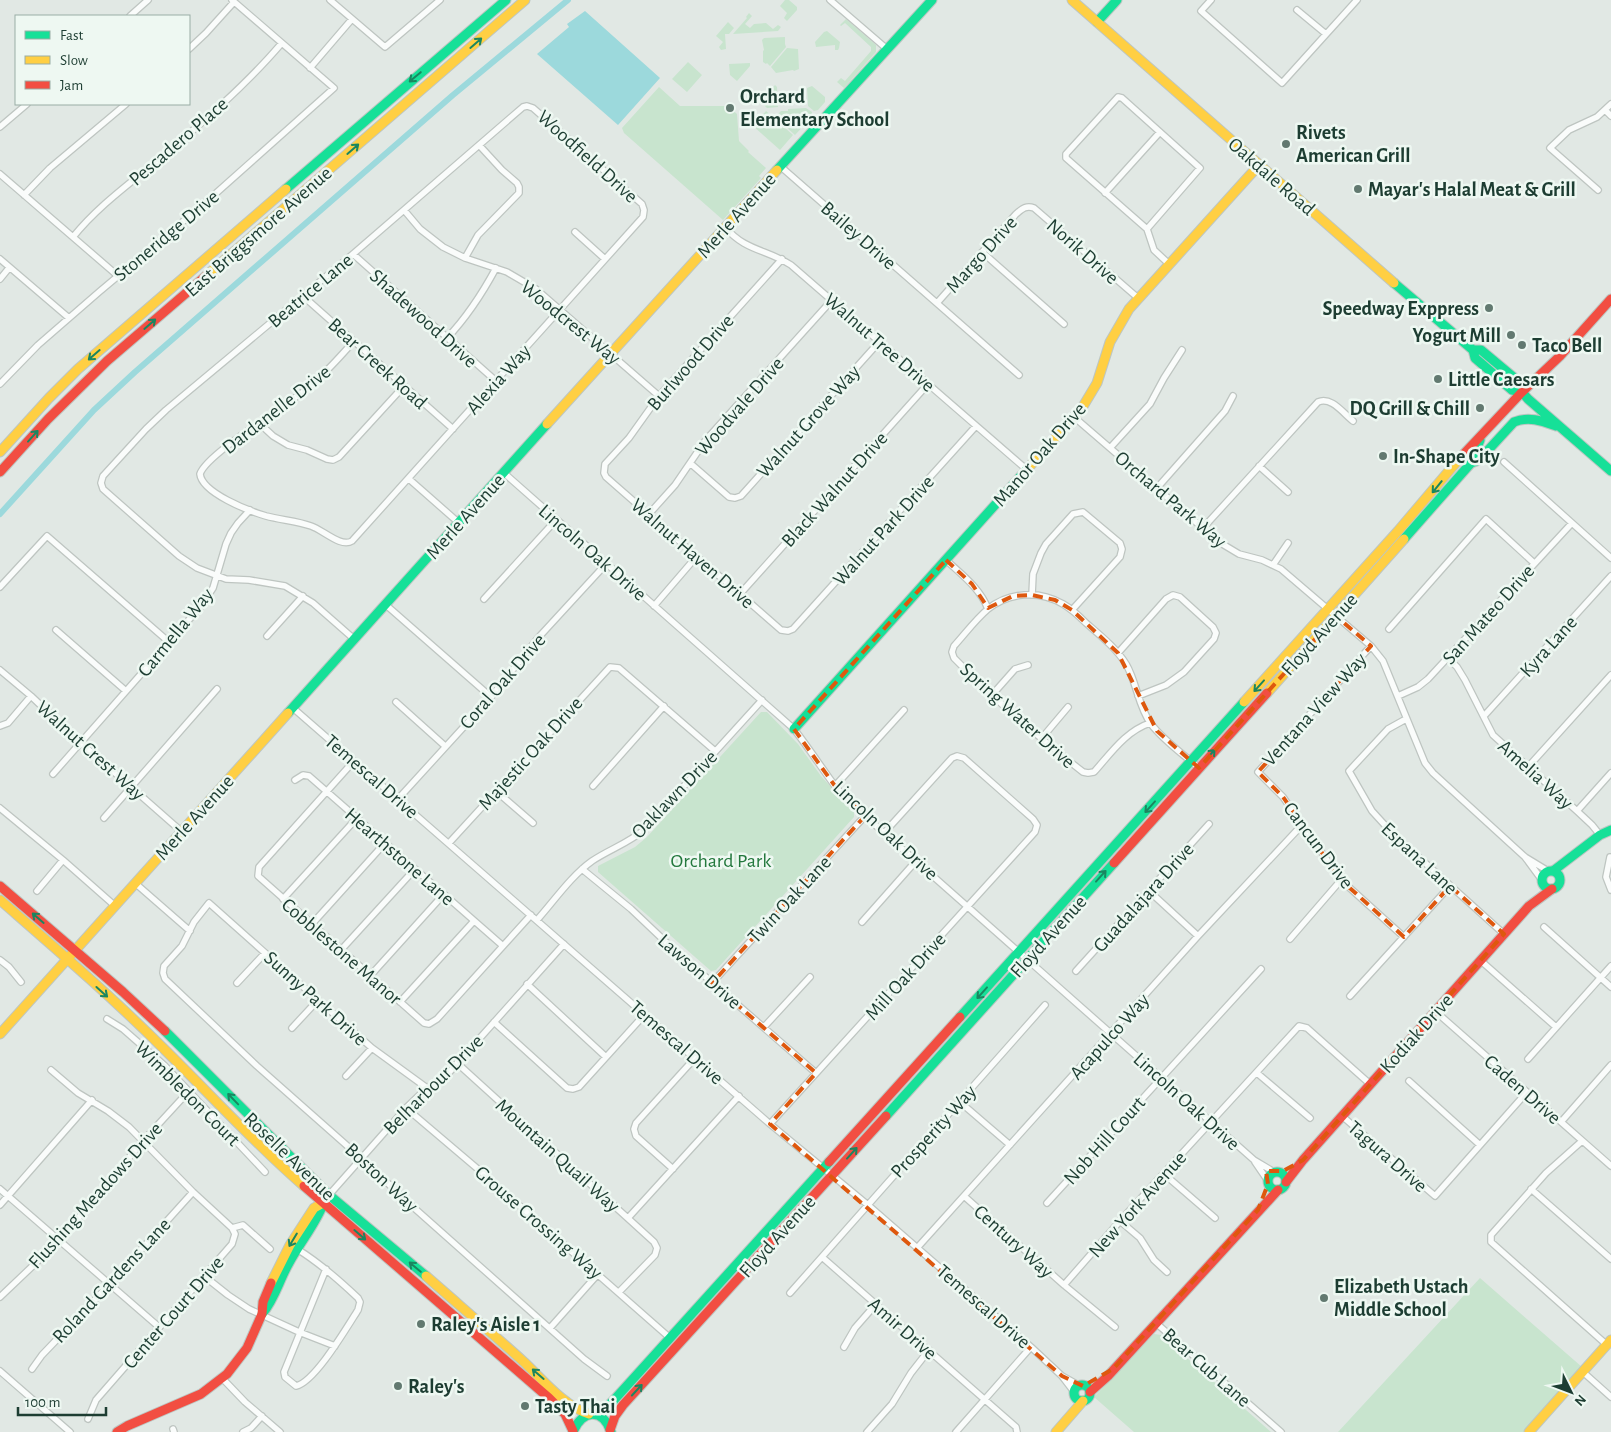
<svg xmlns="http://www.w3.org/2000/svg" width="1611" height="1432" viewBox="0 0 1611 1432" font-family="'Alegreya Sans',sans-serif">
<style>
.green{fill:#c8e4ce}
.water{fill:#9cd9dc}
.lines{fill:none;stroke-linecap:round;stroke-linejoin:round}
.canal{stroke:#9cd9dc;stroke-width:6}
.street-casing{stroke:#bec5c1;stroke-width:8}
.fast-casing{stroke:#bdc6c2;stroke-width:11}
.slow-casing{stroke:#bdc6c2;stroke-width:11}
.jam-casing{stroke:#bdc6c2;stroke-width:11}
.street{stroke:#fafcfb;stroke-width:5.5}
.fast{stroke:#16e098;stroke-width:9}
.slow{stroke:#ffcf43;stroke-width:9}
.jam{stroke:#f24e42;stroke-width:9}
.oneway{stroke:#1a8660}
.marked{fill:none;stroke:#de580e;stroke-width:4;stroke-dasharray:10 6;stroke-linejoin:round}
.poi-dot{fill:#627970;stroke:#eef8f2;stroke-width:2}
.labels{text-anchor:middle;stroke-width:5;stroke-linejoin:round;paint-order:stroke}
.poi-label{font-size:20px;font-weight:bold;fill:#1d3d32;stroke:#eef8f2;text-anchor:start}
.street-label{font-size:20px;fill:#1d3d32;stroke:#eef8f2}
.park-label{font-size:20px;fill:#23783d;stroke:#eef8f2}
</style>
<rect width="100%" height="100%" fill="#e1e8e4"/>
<!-- green -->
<path class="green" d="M785 0H789L797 7V10L787 21 784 18 787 13 780 6Z
M749 13 752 16 745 24 750 28 754 24 766 23 773 29 778 25 781 27 778 31 733 34 747 18 746 17Z
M846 19 876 45V52L844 88 837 82 841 78 845 81 871 51V47L845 23 841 26 840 25Z
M728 22 734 28 729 34H725L726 49 721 50 719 47 723 42 716 36Z
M827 31 840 42 839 48 838 50H835V45L816 47 815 42 824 32Z
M785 37V44L786 47 770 66 767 63 766 64 763 62V51L764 50 762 40 764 38Z
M787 48 798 49 799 69 794 71 793 70 776 73 771 67Z
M688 62 702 75 687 92 672 79Z
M750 63V66L737 81 730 75 729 64Z
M775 85 777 87 778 107 767 108 760 101Z
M812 86 825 97V102L818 110 814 111 808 106 807 88Z
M659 87 680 106H728L737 114 739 141 749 151 748 152 766 168 759 176 761 178 723 220 624 133 622 128Z
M806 108 812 112 811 118 795 135 775 117 781 111H788V109Z
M766 111 793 135 780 150 753 126Z
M761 712H767L798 744 821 776 854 812V817L716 970 711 971 598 872V866L635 847 647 837Z
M1480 1278 1582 1367 1525 1432H1338Z
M1154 1334 1161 1335 1271 1432H1134L1094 1397Z"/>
<!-- water -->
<path class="water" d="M585 11 660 78 618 125 537 54 569 27 567 24Z"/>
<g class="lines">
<!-- canal -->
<path class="canal" d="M0 514 94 410 135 372 453 95 568 0"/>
<!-- street casing -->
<g class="street-casing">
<path id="street" d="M330 0 385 47 440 0
M830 0 887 49
M1211 0 1201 11 1282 83 1357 0
M1297 10 1326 34
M130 16 148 0
M189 49 206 33 234 2
M310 68 352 19
M1605 110 1611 116
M0 127 27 104
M780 166 1019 375
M0 174 118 276
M1598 190 1550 148 1569 130 1597 117 1611 104
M1105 193 1160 132
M24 195 50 168 126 104
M404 210 420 229 443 247 465 258 507 272 536 289 659 396
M725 227C745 251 766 249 791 265L1026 469
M1147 229 1200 168 1122 98 1118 97 1066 154V158L1147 229 1154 250 1169 264
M575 232 605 259
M73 237C97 207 129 184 158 160 201 124 246 85 281 44
M982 252 1064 324
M353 254 496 381
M465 258 478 235 519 193V187L517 183 502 170 479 145
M0 259 69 318
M782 259 659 396 629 438 605 464 604 473 606 477 781 630 788 631 793 629 976 426
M0 279 9 268
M303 296 453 429
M937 303 1016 214C1022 209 1026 205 1034 208L1138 298
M447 338C467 317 482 294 496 268
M354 341C339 358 325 374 308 388 288 405 206 454 200 474 202 493 249 511 266 516 281 520 297 521 311 526 323 530 341 548 352 541L643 217 644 210 642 204 533 108 527 106 523 107 353 254 166 410 146 429 103 476 101 483 103 489 179 556 197 568 226 579 249 580 285 586 313 603 354 639
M0 384 38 345 99 292 205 203 334 88 232 0
M1074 417 1219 542 1239 554 1262 560 1281 569 1371 646 1383 661 1425 763 1433 773 1525 857 1548 871
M259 423 273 436 288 445 307 450 327 459 333 460 339 457 404 386
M1110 448 1150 404 1164 378 1182 350
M1504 462 1611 558
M690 463 729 497 735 498 741 496 880 341
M1259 466 1288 492
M504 473 794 729C808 747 821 767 835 786 844 797 855 806 865 816L1254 1160 1274 1172
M409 479 459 523
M1157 488 1225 411 1233 396
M649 514 675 485 705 441 832 300
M1203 528 1318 402C1331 396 1343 413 1353 421
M946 560C962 575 980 588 988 609
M1273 565 1288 543
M0 587 47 536 169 642
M740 594 928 384
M1032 595 1033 574 1041 553 1046 544 1073 514 1083 512 1120 543 1122 549 1120 557 1072 610
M484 599 556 520
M386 605 491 697
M654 606 697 556
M1389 629 1486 519 1534 563
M56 630 126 691
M267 636 303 596
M1371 646 1258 772 1283 797 1341 880 1404 937
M1118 653 1166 599 1173 595 1180 597 1213 627 1216 633 1214 639 1184 672 1166 685 1138 696
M1448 658 1457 667 1465 680 1493 735 1577 811 1592 825 1600 835
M0 670 31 696 73 736 181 831
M992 695 1015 669 1028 665
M1398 696 1418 687 1428 679 1572 523
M396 702 445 746
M293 708 770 1124 868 1205 1031 1347 1062 1376 1075 1393
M1484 716 1611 576
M1406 719 1388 729 1349 771 1372 811 1393 834 1504 934
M1150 723C1126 731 1111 753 1094 772L1088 773 1083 772C1038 737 994 699 954 658L952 652 954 646C965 634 975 620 988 609 1009 592 1039 590 1063 604 1072 609 1079 616 1086 623 1101 636 1116 648 1126 664 1137 683 1138 706 1151 724 1164 741 1183 754 1199 768
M0 726 8 723 31 696
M1041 739 1068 707
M354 761 259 867 258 876 424 1023 429 1024 437 1019 531 915
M1528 767 1611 675
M53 774 201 606 213 588 226 544 231 533 238 523 250 510
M295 780 303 775 309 776 503 946
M593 786 664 706
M835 786 904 710
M496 791 533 823
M398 799 491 697 538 638 606 564
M0 808 63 860 114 905
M1577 811 1611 773
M104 818 217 689
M449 843 610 667 619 668 715 751
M1525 857 1542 880
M1610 857 1606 877 1611 890
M582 869 631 909 669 945 816 1073
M135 883 190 931
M37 891 63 860
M1149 891 1198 936
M283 899 357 818
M537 920C554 901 571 876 592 861 610 849 629 843 645 829L762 700
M862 922 916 861
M312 924 385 843
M1544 927 1611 987
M1290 939 1341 880
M341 950 415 869
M0 960 9 967 21 982
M1480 960 1556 1027
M1076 971 1209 824
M370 976 444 894
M237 983 265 953
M712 983 865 816
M527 984 606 1057
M1350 996 1450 886
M400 1002 474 921
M1435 1011 1611 1166
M107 1019 123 1029 164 1065 265 1172
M494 1022 567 1088 573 1089 579 1087 645 1014
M764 1027 810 977
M292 1028 318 1000
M1528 1059 1611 966
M457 1063 654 1242 657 1248 655 1255 619 1292
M51 1070 78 1093 108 1111 129 1127 193 1192 232 1228 235 1234 232 1244 96 1400 88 1419
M1257 1073 1310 1118
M346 1076 372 1048
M1409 1081 1480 1145
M427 1088 372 1048 209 903 194 922 182 946 164 966 163 973 165 979 257 1066 361 1158 412 1206 584 1359 607 1376
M960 1102 1010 1145
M406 1108 479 1170 670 1338
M1342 1116 1435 1196 1527 1092
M1561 1122 1611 1065
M770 1124 1035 832 1037 825 1033 819 964 758 957 756 952 758 884 833
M1582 1141 1546 1173 1491 1235V1242L1607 1345
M1255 1162 1268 1181
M673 1169 636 1136 634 1129 636 1123 695 1058
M1164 1174 1215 1218
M0 1189 159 1327
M1531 1189 1611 1259
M329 1195 406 1108 427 1088 446 1076 564 944
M964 1196 1064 1285 1115 1327
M1047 1203 1261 969
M0 1205 92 1100
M628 1218 739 1096
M1120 1221 1140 1238 1154 1260 1167 1272
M232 1228 243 1225 270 1249
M917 1248 1198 936 1302 825
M297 1249C320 1263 339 1280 358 1298L360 1302 358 1310C347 1327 315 1382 296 1386L285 1377 284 1372 326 1269
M822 1257 1016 1427 1017 1432
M204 1276 228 1295 249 1309 299 1332 335 1346
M1064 1285 1120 1221 1299 1026 1307 1028 1370 1084
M790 1293 1045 1005
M0 1297 60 1240 143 1141 188 1092
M1156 1323 1281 1432
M550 1328 598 1274
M844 1347 855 1328 876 1304
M32 1369 42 1355 110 1284 193 1192
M0 1371 70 1432
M1583 1372 1611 1397
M1062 1376 1080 1386
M222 1378 245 1402 280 1432
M173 1429 174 1432
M243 1432 251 1428 262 1416
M867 1432 892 1404 911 1373 929 1350
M956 1432 1031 1347"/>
</g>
<!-- fast casing -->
<g class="fast-casing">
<path id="fast" d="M1097 22 1117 0
M777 170 932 0
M286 189 506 0
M1394 283 1473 350 1475 358 1512 390 1522 392
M1473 350H1481L1518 381 1522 392 1528 399 1611 471
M1471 463 1479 460 1514 422C1529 416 1542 421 1556 426
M1404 539 1471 463 1480 440
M288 713 547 424
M794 729 1029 467
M1542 880a9 9 0 1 1 18 0a9 9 0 1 1-18 0Z
M1553 871 1600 835 1611 830
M960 1017 1244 702
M165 1031 329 1195 426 1276
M886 1116 1114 863
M1268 1181a9 9 0 1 1 18 0a9 9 0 1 1-18 0Z
M262 1314C275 1299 279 1280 289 1263 300 1242 316 1224 324 1202
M1074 1393a8 8 0 1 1 16 0a8 8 0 1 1-16 0Z
M594 1414 606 1408 614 1400 829 1162
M573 1432C582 1409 603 1408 611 1432"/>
</g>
<!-- slow casing -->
<g class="slow-casing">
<path id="slow" d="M1072 0 1394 283
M206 276 525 0
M547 424 777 170
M0 452 49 398 78 369 286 189
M1029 467 1082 408 1097 383 1110 342 1129 309 1259 165
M1267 693 1404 539
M1244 702 1398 531 1459 459
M0 900C55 948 111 996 163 1048 210 1094 254 1143 304 1186
M0 1034 288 713
M426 1276C459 1305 492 1333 524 1362 543 1380 564 1406 589 1414
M271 1283 290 1245 314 1208 323 1203
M1056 1432 1083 1401
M1529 1432 1611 1340"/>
</g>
<!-- jam casing -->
<g class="jam-casing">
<path id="jam" d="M1459 459 1522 392 1560 356 1611 299
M0 472 48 419 107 361 206 276
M1114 863 1267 693
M0 886 123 992 165 1031
M829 1162 960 1017
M1286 1182 1303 1160 1529 906 1552 889
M304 1186 549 1398 565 1414 573 1431
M1090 1392 1108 1376 1278 1190
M610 1430 615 1416 623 1405 886 1116
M117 1432 127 1426 201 1394 227 1374 247 1348 262 1314 263 1302 271 1283"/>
</g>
<!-- street -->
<use href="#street" class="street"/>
<!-- fast -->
<use href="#fast" class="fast"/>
<!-- slow -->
<use href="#slow" class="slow"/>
<!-- jam -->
<use href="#jam" class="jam"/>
</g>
<!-- one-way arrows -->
<defs><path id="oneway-shaft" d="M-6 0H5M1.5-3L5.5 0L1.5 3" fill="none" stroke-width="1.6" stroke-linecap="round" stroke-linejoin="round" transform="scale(1.25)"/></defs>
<g class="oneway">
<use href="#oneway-shaft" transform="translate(476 43) rotate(-41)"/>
<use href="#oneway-shaft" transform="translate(415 77) rotate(140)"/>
<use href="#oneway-shaft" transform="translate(353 149) rotate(-41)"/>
<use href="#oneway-shaft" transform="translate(150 324) rotate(-41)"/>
<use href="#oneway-shaft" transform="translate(94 355) rotate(139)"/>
<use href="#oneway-shaft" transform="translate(33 436) rotate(-48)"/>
<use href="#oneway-shaft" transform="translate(1437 487) rotate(129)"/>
<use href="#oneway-shaft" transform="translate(1259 686) rotate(132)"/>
<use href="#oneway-shaft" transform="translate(1210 755) rotate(-48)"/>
<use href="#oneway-shaft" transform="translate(1150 807) rotate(132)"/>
<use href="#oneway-shaft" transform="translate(1101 876) rotate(-48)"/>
<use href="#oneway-shaft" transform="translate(38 918) rotate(-139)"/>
<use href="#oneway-shaft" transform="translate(102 992) rotate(42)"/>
<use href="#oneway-shaft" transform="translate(982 993) rotate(132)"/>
<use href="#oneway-shaft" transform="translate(233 1099) rotate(-134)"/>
<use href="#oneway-shaft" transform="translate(852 1153) rotate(-48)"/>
<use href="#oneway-shaft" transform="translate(360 1235) rotate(41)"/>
<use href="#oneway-shaft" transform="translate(293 1240) rotate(121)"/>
<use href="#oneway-shaft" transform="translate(415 1267) rotate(-140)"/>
<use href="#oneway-shaft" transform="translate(538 1374) rotate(-139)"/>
<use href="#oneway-shaft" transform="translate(637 1390) rotate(-47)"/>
</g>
<!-- marked area -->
<path class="marked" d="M946 560 972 584 988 608 1013 596 1032 595 1055 600 1072 610 1118 653 1157 731 1199 768 1336 616 1371 646 1258 772 1283 797 1341 880 1404 937 1450 886 1504 934 1303 1160 1283 1171H1266L1268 1184 1258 1210 1113 1369 1083 1386 1062 1376 770 1124 816 1073 712 983 865 816 835 786 794 729Z"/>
<!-- markers -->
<g class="poi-dot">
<circle cx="730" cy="108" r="5"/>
<circle cx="1286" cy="144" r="5"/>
<circle cx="1358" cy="189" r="5"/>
<circle cx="1489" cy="308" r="5"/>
<circle cx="1511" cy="335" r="5"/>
<circle cx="1522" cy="345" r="5"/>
<circle cx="1438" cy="379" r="5"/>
<circle cx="1480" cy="408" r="5"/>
<circle cx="1383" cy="456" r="5"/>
<circle cx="1324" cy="1298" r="5"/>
<circle cx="421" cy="1324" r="5"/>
<circle cx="398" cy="1386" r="5"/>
<circle cx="525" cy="1406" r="5"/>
</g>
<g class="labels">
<!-- poi labels -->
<g class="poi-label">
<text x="740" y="103">Orchard<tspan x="740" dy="23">Elementary School</tspan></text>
<text x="1296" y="139">Rivets<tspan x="1296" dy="23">American Grill</tspan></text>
<text x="1368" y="196">Mayar's Halal Meat &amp; Grill</text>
<text x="1479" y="315" text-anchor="end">Speedway Exppress</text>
<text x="1501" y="342" text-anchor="end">Yogurt Mill</text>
<text x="1532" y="352">Taco Bell</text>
<text x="1448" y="386">Little Caesars</text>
<text x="1470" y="415" text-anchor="end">DQ Grill &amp; Chill</text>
<text x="1393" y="463">In-Shape City</text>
<text x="1334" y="1293">Elizabeth Ustach<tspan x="1334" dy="23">Middle School</tspan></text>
<text x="431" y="1331">Raley's Aisle 1</text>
<text x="408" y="1393">Raley's</text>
<text x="535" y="1413">Tasty Thai</text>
</g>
<!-- street labels -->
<g class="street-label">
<text transform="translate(178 141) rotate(-41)" y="7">Pescadero Place</text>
<text transform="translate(588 156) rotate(42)" y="7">Woodfield Drive</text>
<text transform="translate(1272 176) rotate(41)" y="7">Oakdale Road</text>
<text transform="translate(736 215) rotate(-48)" y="7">Merle Avenue</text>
<text transform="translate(258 231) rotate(-41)" y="7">East Briggsmore Avenue</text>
<text transform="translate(166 235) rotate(-40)" y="7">Stoneridge Drive</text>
<text transform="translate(859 235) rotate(41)" y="7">Bailey Drive</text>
<text transform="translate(1083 251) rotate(41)" y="7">Norik Drive</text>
<text transform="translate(981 254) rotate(-48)" y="7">Margo Drive</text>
<text transform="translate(310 290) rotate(-40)" y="7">Beatrice Lane</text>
<text transform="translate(424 318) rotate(42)" y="7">Shadewood Drive</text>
<text transform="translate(571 322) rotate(39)" y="7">Woodcrest Way</text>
<text transform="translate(880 342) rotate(41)" y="7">Walnut Tree Drive</text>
<text transform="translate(690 362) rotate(-49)" y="7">Burlwood Drive</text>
<text transform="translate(378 363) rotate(42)" y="7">Bear Creek Road</text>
<text transform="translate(498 379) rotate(-48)" y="7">Alexia Way</text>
<text transform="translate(739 406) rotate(-49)" y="7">Woodvale Drive</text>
<text transform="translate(276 409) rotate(-38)" y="7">Dardanelle Drive</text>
<text transform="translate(808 421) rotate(-48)" y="7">Walnut Grove Way</text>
<text transform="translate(1039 454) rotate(-49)" y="7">Manor Oak Drive</text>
<text transform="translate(834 489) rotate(-48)" y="7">Black Walnut Drive</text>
<text transform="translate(1171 499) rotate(40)" y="7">Orchard Park Way</text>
<text transform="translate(465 516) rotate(-48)" y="7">Merle Avenue</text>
<text transform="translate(883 530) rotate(-48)" y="7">Walnut Park Drive</text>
<text transform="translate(593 552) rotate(41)" y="7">Lincoln Oak Drive</text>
<text transform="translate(693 553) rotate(41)" y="7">Walnut Haven Drive</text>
<text transform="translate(1488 614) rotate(-48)" y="7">San Mateo Drive</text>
<text transform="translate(175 632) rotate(-51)" y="7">Carmella Way</text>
<text transform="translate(1319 634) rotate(-48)" y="7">Floyd Avenue</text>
<text transform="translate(1548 646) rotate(-48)" y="7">Kyra Lane</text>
<text transform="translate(502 681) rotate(-49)" y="7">Coral Oak Drive</text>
<text transform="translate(1314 709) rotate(-48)" y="7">Ventana View Way</text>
<text transform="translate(1018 715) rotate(42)" y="7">Spring Water Drive</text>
<text transform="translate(91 750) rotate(42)" y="7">Walnut Crest Way</text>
<text transform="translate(530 753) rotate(-48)" y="7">Majestic Oak Drive</text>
<text transform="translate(1536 774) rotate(42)" y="7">Amelia Way</text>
<text transform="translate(372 776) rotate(41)" y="7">Temescal Drive</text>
<text transform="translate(674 794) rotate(-46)" y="7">Oaklawn Drive</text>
<text transform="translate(194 817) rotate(-48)" y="7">Merle Avenue</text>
<text transform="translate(886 830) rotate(43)" y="7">Lincoln Oak Drive</text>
<text transform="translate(1319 845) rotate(53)" y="7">Cancun Drive</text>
<text transform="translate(400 856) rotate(41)" y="7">Hearthstone Lane</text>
<text transform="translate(1420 858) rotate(43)" y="7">Espana Lane</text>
<text transform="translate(1143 897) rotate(-48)" y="7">Guadalajara Drive</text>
<text transform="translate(789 899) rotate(-47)" y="7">Twin Oak Lane</text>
<text transform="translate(1048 936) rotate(-48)" y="7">Floyd Avenue</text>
<text transform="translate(342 951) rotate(41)" y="7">Cobblestone Manor</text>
<text transform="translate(700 971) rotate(41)" y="7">Lawson Drive</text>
<text transform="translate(905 976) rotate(-48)" y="7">Mill Oak Drive</text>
<text transform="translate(316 998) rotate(42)" y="7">Sunny Park Drive</text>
<text transform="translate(1416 1033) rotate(-48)" y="7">Kodiak Drive</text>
<text transform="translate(1109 1036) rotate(-48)" y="7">Acapulco Way</text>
<text transform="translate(677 1042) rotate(41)" y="7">Temescal Drive</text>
<text transform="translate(433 1084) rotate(-45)" y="7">Belharbour Drive</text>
<text transform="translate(1523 1089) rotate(41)" y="7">Caden Drive</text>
<text transform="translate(188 1093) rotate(45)" y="7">Wimbledon Court</text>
<text transform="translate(1187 1101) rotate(42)" y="7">Lincoln Oak Drive</text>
<text transform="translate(933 1131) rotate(-48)" y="7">Prosperity Way</text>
<text transform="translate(1104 1140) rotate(-48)" y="7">Nob Hill Court</text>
<text transform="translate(558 1155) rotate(42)" y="7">Mountain Quail Way</text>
<text transform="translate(290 1156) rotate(44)" y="7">Roselle Avenue</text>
<text transform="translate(1388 1156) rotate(41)" y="7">Tagura Drive</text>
<text transform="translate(382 1177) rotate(43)" y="7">Boston Way</text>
<text transform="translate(95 1195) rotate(-48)" y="7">Flushing Meadows Drive</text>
<text transform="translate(1137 1204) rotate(-48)" y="7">New York Avenue</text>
<text transform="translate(539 1222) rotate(41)" y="7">Grouse Crossing Way</text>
<text transform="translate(777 1236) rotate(-48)" y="7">Floyd Avenue</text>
<text transform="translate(1014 1241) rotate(42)" y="7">Century Way</text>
<text transform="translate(111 1280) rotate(-47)" y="7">Roland Gardens Lane</text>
<text transform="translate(984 1306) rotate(41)" y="7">Temescal Drive</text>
<text transform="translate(173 1312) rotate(-49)" y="7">Center Court Drive</text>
<text transform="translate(903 1328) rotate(41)" y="7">Amir Drive</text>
<text transform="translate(1207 1367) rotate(41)" y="7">Bear Cub Lane</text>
</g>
<!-- park labels -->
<g class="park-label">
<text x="721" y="867">Orchard Park</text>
</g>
</g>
<!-- legend -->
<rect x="15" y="15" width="175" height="90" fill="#eef8f2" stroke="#9aada5"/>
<rect x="25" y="31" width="25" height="8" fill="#16e098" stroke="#9aada5"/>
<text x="60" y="40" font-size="15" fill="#1d3d32">Fast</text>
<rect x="25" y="56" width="25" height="8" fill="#ffcf43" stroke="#9aada5"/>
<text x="60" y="65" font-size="15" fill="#1d3d32">Slow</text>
<rect x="25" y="81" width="25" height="8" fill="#f24e42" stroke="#9aada5"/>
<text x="60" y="90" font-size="15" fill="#1d3d32">Jam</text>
<!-- north arrow -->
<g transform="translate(1571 1392) rotate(132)" stroke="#eef8f2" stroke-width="4" paint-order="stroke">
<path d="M0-4L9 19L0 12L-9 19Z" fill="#1d3d32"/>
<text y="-8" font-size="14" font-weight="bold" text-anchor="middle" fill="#1d3d32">N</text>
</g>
<!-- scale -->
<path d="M18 1407v8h88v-8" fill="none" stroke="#1d3d32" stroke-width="2.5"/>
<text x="25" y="1407" font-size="15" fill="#1d3d32" stroke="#eef8f2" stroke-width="4" paint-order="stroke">100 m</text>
</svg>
